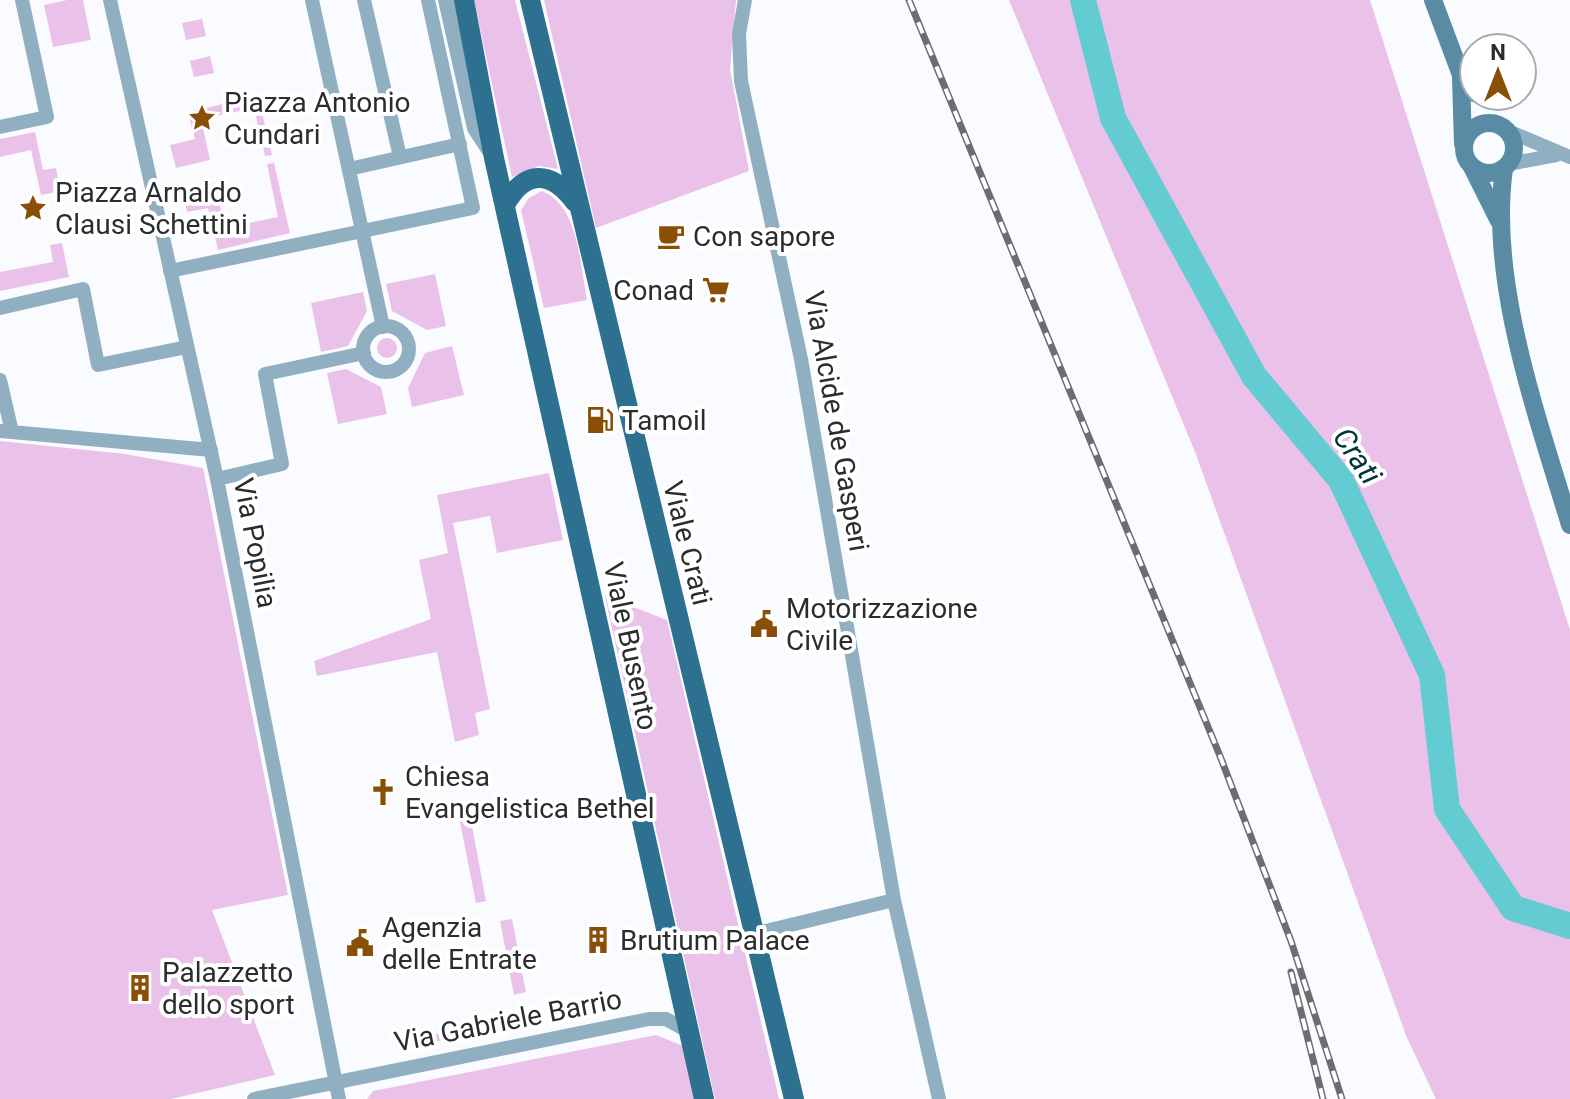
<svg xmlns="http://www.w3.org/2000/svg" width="1570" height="1099" viewBox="0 0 1570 1099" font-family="Roboto,sans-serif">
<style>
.green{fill:#eac1e8}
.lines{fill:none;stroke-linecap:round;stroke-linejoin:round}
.river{stroke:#63cbd2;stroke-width:26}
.minor{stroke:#90b0c2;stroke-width:14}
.tertiary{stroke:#90b0c2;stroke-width:16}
.secondary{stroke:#5a8ba5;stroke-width:18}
.primary{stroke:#2e7090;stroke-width:20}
.rail-casing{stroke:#6c6d6f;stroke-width:7}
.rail{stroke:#fff;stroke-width:4;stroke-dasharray:12;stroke-linecap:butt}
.labels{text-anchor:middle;stroke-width:8;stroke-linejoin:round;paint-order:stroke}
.poi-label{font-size:28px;fill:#2b2c2d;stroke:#fff;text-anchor:start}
.street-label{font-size:28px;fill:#2b2c2d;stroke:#fff}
.water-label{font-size:30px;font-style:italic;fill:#003538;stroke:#fff}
</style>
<rect width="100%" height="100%" fill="#f9fbff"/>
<!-- green -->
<path class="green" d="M67 0H83L91 40 53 47 44 5Z
M474 0H515L558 169 539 166 512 177Z
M544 0H736L730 69 749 171 596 228Z
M1009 0H1370L1570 630V1099H1436L1407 1038 1195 452Z
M202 19 206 36 186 40 182 23Z
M210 56 214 73 194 77 190 61Z
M258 96 272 155 265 156 254 108 201 119 210 160 176 168 170 145 195 139 188 112Z
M35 132 43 170 56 168 60 191 41 195 31 150 0 157V139Z
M274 163 290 233 218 250 208 208 187 212 182 190 215 183 225 228 278 217 267 164Z
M542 191C579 205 580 266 587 300L544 308 521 210 529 198Z
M62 243 69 277 0 291V272L53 262 50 245Z
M435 274 446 326 427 330 392 311 386 284Z
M363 292 367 311 348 346 321 352 311 303Z
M377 348a10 10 0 1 1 20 0a10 10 0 1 1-20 0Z
M452 346 464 395 412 407 408 388 425 353Z
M346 369 381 387 387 414 338 424 327 373Z
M0 441 125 454 203 468 288 895 212 910 275 1075 171 1099H0Z
M549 473 563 540 497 553 490 516 453 523 490 709 475 713 479 735 455 742 437 652 317 676 314 661 431 619 419 560 448 553 437 495Z
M605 596 667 620 779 1099H715Z
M469 810 486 901 476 903 458 812Z
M512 919 518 950 506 952 500 921Z
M520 962 526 992 514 995 508 964Z
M489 1024 490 1032 420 1044 419 1037Z
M656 1035 683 1046 694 1099H367L373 1091Z"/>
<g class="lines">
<!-- river -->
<path class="river" d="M1083 0 1113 118 1254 376 1341 480 1432 675 1447 809 1513 908 1570 926"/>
<!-- minor -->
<path class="minor" d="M110 0 217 479 339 1099
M312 0 383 327
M364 0 400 157
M745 0 739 34 741 81 801 359 894 900
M0 127 47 117 22 0
M1508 131 1570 157
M1509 164 1556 155
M349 169 460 144
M170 271 473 208 428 0
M0 308 83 289 98 365 187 347
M363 349a23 23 0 1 1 46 0a23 23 0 1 1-46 0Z
M0 380 12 432
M0 431 211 450
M217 479 282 464 265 374 364 353
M753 934 894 900 939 1099
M254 1099 649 1019H666L688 1031"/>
<!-- tertiary -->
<path class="tertiary" d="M446 0 475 128 492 154"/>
<!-- secondary -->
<path class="secondary" d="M1433 0 1461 75 1474 93
M1461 78 1463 144
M1464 148a25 25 0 1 1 50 0a25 25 0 1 1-50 0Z
M1472 167 1499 221
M1504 169C1488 281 1538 418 1570 525"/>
<!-- primary -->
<path class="primary" d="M464 0 494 158 704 1099
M530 0 794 1099
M505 205C525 169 551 170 575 202"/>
<!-- rail casing -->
<g class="rail-casing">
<path id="rail" d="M909 0 1220 756 1291 941 1342 1099
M1291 972 1323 1099"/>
</g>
<!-- rail -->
<use href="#rail" class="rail"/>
</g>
<!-- icons -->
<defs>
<g id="sight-bare" transform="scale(2.16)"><path d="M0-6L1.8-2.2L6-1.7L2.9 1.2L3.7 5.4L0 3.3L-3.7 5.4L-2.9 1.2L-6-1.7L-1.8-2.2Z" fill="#894f06" stroke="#fff" stroke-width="2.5" paint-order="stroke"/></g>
<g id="cafe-bare" transform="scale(2.16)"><path d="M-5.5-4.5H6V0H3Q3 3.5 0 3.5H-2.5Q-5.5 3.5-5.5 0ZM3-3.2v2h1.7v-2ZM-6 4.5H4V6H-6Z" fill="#894f06" stroke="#fff" stroke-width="2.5" paint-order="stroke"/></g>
<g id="supermarket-bare" transform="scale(2.16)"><path d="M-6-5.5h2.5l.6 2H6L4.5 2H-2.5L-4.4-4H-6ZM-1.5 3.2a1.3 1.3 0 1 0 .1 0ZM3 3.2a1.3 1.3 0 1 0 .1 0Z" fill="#894f06" stroke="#fff" stroke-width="2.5" paint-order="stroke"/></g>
<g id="fuel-bare" transform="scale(2.16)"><path d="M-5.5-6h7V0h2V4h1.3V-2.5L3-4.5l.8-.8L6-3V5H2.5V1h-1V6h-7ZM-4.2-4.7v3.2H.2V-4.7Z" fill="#894f06" stroke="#fff" stroke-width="2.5" paint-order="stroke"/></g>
<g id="civic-bare" transform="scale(2.16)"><path d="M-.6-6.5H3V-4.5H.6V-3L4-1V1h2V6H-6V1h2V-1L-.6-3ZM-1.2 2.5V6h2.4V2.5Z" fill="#894f06" stroke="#fff" stroke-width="2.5" paint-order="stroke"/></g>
<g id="church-bare" transform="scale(2.16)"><path d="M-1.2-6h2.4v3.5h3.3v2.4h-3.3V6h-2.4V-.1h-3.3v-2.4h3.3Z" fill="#894f06" stroke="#fff" stroke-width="2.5" paint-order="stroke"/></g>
<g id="building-bare" transform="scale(2.16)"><path d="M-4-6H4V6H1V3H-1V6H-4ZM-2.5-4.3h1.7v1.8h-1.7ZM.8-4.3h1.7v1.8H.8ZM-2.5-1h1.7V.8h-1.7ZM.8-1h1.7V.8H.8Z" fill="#894f06" stroke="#fff" stroke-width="2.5" paint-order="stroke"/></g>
</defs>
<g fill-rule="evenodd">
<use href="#sight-bare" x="202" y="118"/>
<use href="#sight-bare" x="33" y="208"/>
<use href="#cafe-bare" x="671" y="236"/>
<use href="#supermarket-bare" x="716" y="290"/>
<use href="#fuel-bare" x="600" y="420"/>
<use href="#civic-bare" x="764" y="624"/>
<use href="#church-bare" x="383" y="792"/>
<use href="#building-bare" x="598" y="940"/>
<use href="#civic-bare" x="360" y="943"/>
<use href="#building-bare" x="140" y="988"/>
</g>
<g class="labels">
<!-- poi labels -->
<g class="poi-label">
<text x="224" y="112">Piazza Antonio<tspan x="224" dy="32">Cundari</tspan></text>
<text x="55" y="202">Piazza Arnaldo<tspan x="55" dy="32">Clausi Schettini</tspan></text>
<text x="693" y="246">Con sapore</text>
<text x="694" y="300" text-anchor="end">Conad</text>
<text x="622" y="430">Tamoil</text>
<text x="786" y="618">Motorizzazione<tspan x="786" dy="32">Civile</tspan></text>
<text x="405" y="786">Chiesa<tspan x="405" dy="32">Evangelistica Bethel</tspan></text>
<text x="382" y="937">Agenzia<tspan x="382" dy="32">delle Entrate</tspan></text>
<text x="620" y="950">Brutium Palace</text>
<text x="162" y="982">Palazzetto<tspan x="162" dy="32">dello sport</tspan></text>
</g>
<!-- street labels -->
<g class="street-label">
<text transform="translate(837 421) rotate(80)" y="10">Via Alcide de Gasperi</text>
<text transform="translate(256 543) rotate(79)" y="10">Via Popilia</text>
<text transform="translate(688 543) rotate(76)" y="10">Viale Crati</text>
<text transform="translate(631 646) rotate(78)" y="10">Viale Busento</text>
<text transform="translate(508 1020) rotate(-11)" y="10">Via Gabriele Barrio</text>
</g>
<!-- water labels -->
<g class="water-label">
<text transform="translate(1357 456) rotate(56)" y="10">Crati</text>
</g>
</g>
<!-- north arrow -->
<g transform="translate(1498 72)"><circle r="38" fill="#ffffff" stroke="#aaabab" stroke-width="2"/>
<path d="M0-6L14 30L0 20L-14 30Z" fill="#894f06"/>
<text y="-12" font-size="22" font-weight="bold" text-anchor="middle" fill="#2b2c2d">N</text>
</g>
</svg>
